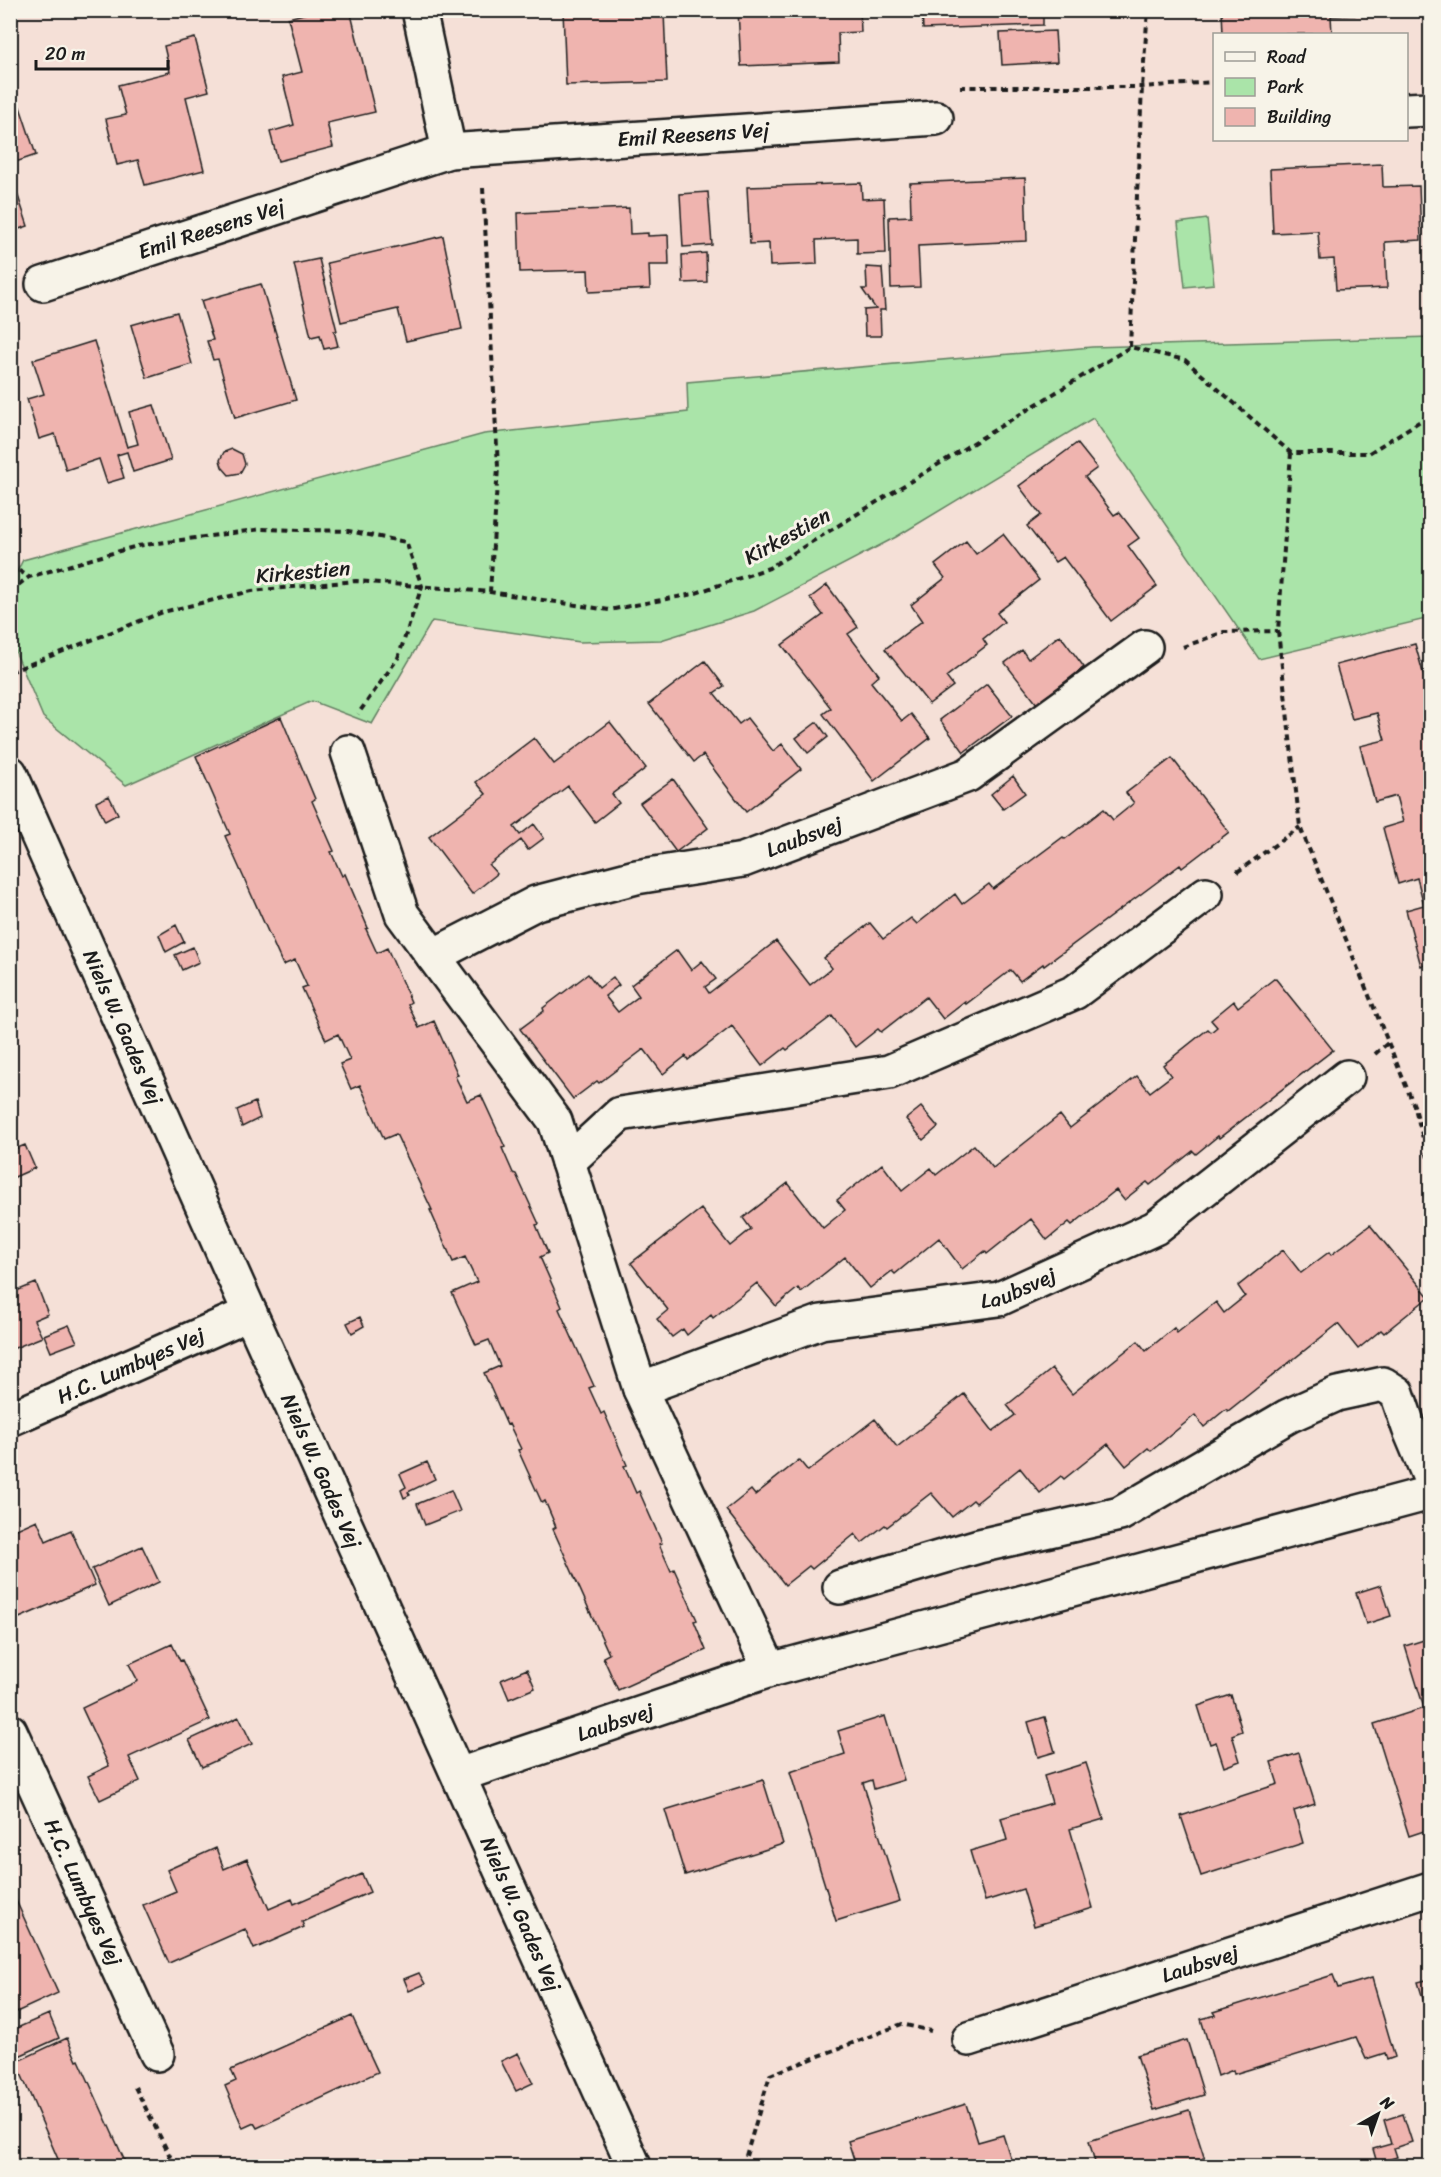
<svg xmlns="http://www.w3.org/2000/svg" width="1441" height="2177" viewBox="0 0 1441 2177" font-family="Sriracha,sans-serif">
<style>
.green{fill:#aae4a9;stroke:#638062;stroke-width:1.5}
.building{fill:#efb4af;stroke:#1c1c1c;stroke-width:1.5}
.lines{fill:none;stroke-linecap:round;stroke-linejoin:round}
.minor-casing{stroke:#1c1c1c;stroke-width:38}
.path{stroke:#1c1c1c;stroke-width:4;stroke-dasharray:6 4.5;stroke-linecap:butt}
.minor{stroke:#f7f3e8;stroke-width:33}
.labels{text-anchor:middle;stroke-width:6;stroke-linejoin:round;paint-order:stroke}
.street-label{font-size:21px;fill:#1c1c1c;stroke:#f7f3e8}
</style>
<rect width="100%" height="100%" fill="#f5e0d7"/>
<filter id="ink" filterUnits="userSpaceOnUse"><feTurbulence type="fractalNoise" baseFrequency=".0167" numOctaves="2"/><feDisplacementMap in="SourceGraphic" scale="12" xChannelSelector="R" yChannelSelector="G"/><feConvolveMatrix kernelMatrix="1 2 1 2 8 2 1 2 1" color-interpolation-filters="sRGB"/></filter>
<g filter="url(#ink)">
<!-- green -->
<path class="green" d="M1207 219 1214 284 1185 287 1178 223Z
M1430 337V618L1259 659 1093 418 896 537 754 611 661 640 580 642 432 621 372 724 312 701 126 785 43 717 11 641V583L23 560 484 434 688 412 687 382 1092 347Z"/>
<!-- building -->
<path class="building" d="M319 10H350L375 112 327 123 333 147 278 161 270 132 294 125 282 77 302 72 288 18Z
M563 10H627V14L664 13 667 82 566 85Z
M738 10H860L861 32 838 33 839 62 741 66Z
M922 10H1043V25L923 29Z
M1222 10H1355V15L1331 16 1332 34H1223Z
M1055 31 1057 62 1002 65 1000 33Z
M195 38 209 91 186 97 204 170 145 185 138 160 117 165 106 119 126 115 118 85 170 72 164 46Z
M20 107 36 155 10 164V110Z
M1382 164 1383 187 1419 186 1421 240 1385 242 1387 288 1336 290 1334 259 1320 260 1318 231 1273 233 1270 169Z
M10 172 28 226 10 232Z
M1025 178 1027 241 918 246 920 287 891 288 889 217 911 216 910 183Z
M861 183 862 199 884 198 886 253 857 254V238L816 240 817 264 770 266 769 243 750 244 747 187Z
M708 192 712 245 683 247 680 194Z
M629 208 630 234 648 233V236L668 235 669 265H649L650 289 589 292 588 270 520 272 518 213Z
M443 236 462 329 406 341 398 309 341 322 327 263Z
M706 253 707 282 683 283 682 255Z
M319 259 337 331H334L338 346 324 349 320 335 311 337 294 264Z
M866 267 882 268 885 310H880L881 336H865L864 310 876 309 862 289H867Z
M261 284 296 400 235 418 218 359 213 360 207 341 213 340 201 301Z
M177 312 192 364 147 378 131 325Z
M94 341 127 447 138 444 129 412 154 405 171 460 133 472 127 452 117 455 124 478 107 483 99 459 66 470 55 434 39 439 27 399 44 394 33 360Z
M1077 443 1097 468 1085 477 1114 515 1119 512 1139 538 1128 546 1157 586 1111 621 1063 557 1055 562 1027 526 1041 515 1019 486Z
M232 449 242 454 245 464 240 473 229 475 222 467 220 460 224 452Z
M1003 534 1039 580 997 613 1004 622 983 639 987 645 946 677 953 686 929 704 885 649 922 621 911 605 945 578 935 565 966 541 976 554Z
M827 585 858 627 848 634 879 675 871 682 902 721 911 714 930 738 874 781 823 714 831 708 782 645 823 615 810 598Z
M1060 635 1084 667 1037 704 1005 663 1022 650 1028 659Z
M1415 644 1429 694 1430 693V963L1421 966 1406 910 1424 905 1417 878 1398 884 1383 828 1403 822 1396 796 1375 802 1360 746 1385 740 1377 713 1352 719 1336 665Z
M705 661 724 686 714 693 739 724 747 718 773 751 782 744 801 769 746 812 703 755 694 762 649 704Z
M987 684 1012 716 964 752 940 720Z
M281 717 315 799 312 801 334 851 331 852 342 876 345 874 368 928 366 929 377 953 387 948 411 1002 408 1004 419 1028 434 1021 458 1075 455 1076 467 1101 481 1095 505 1147 502 1148 513 1173 516 1174 539 1224 536 1225 548 1253 540 1257 562 1307 559 1309 594 1386 589 1388 601 1414 604 1412 627 1465 624 1466 636 1493 639 1491 662 1543 659 1544 671 1571 674 1569 697 1620 694 1621 706 1650 618 1690 603 1657 609 1654 553 1529 556 1527 545 1501 542 1503 518 1450 521 1449 509 1424 507 1425 484 1373 500 1366 489 1340 476 1345 452 1293 477 1282 465 1257 453 1262 430 1210H432L396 1134 384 1139 360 1085 351 1089 340 1064 350 1060 338 1034 326 1040 302 988 307 986 295 960 283 965 225 836 230 834 196 756Z
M610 722 646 768 612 794 619 803 595 822 568 786 514 827 520 835 534 824 544 838 528 850 521 840 489 865 497 874 472 894 429 837 486 794 476 782 534 738 554 764Z
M817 722 828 737 808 753 796 738Z
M1172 758 1229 832 1182 868 1180 865 1044 966 1043 964 1020 981 1011 970 966 1004 965 1002 943 1019 926 997 881 1032 878 1029 855 1047 832 1016 787 1050 785 1048 762 1066 732 1026 688 1060 686 1056 663 1074 644 1049 599 1083 597 1081 573 1099 520 1029 544 1011 543 1008 588 974 599 988 613 977 619 985 605 996 618 1012 639 996 631 985 677 950 691 970 702 961 716 979 705 987 709 993 776 941 810 985 832 968 824 958 870 923 883 939 911 918 917 924 955 894 962 904 989 884 993 889 1063 837 1065 839 1104 809 1113 820 1134 803 1126 793Z
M1013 776 1025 793 1003 809 991 794Z
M673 779 708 828 676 852 640 803Z
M109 796 118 814 105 821 96 802Z
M176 925 184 942 166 952 159 935Z
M193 947 199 962 182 970 175 955Z
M1275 978 1333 1050 1219 1138 1218 1136 1196 1154 1193 1151 1150 1185 1147 1182 1124 1200 1116 1190 1072 1225 1069 1222 1047 1240 1031 1219 987 1254 985 1251 962 1269 939 1238 895 1274 892 1271 870 1288 845 1257 801 1292 798 1288 776 1306 757 1283 713 1318 711 1315 687 1335 683 1329 672 1337 657 1319 668 1310 631 1263 701 1209 730 1246 751 1229 743 1218 788 1183 823 1228 845 1210 837 1200 882 1164 902 1191 931 1168 936 1175 974 1145 993 1168 1060 1115 1070 1128 1137 1076 1150 1092 1171 1076 1163 1065 1208 1029 1211 1032 1217 1027 1211 1020 1234 1001 1238 1007Z
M255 1102 260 1118 242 1127 237 1110Z
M921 1107 938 1127 923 1140 906 1119Z
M25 1145 35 1168 10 1179V1151Z
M1370 1225 1429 1297 1384 1333 1381 1330 1358 1349 1338 1324 1228 1411 1226 1409 1204 1427 1195 1415 1151 1451 1148 1448 1126 1466 1108 1444 1064 1479 1061 1476 1040 1493 1020 1468 976 1503 973 1500 952 1517 931 1493 887 1527 885 1525 862 1543 855 1534 812 1569 809 1566 785 1585 726 1510 751 1490 755 1495 799 1460 808 1471 875 1419 897 1447 964 1394 993 1431 1015 1415 1007 1405 1052 1369 1072 1394 1138 1341 1146 1351 1174 1328 1177 1333 1216 1302 1224 1313 1245 1296 1238 1286 1283 1250 1301 1273 1329 1252 1331 1255Z
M15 1280 19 1290 36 1283 48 1314 34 1320 42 1337 10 1350V1282Z
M360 1317 364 1326 352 1333 347 1323Z
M69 1325 77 1342 51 1352 44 1335Z
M427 1462 435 1479 408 1492 410 1495 404 1498 401 1490 406 1487 400 1474Z
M451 1490 460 1511 425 1525 417 1504Z
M37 1520 46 1541 71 1530 95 1585 10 1622V1532Z
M142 1546 159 1582 109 1606 92 1569Z
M1381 1585 1391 1616 1366 1624 1356 1593Z
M1430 1638V1829L1409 1836 1374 1724 1424 1708 1405 1646Z
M172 1644 180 1661 182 1660 210 1720 129 1757 140 1781 100 1800 88 1776 109 1766 82 1708 138 1681 129 1664Z
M527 1669 535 1688 509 1699 501 1680Z
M1231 1695 1242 1731 1232 1735 1240 1761 1224 1767 1216 1742 1210 1744 1198 1706Z
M885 1716 904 1780 874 1789 872 1780 863 1783 900 1901 836 1921 790 1772 845 1754 838 1731Z
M239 1717 252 1744 202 1767 189 1740Z
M1045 1717 1055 1752 1038 1757 1028 1722Z
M1299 1753 1315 1804 1294 1811 1303 1843 1201 1876 1181 1816 1278 1784 1271 1762Z
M1086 1763 1104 1819 1070 1829 1093 1908 1034 1926 1023 1889 985 1901 970 1851 1007 1840 1001 1818 1052 1803 1044 1776Z
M763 1780 783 1844 685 1875 665 1810Z
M216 1848 224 1869 247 1859 269 1909 292 1899 294 1904 362 1874 370 1892 302 1922 304 1927 254 1949 245 1929 169 1963 143 1905 176 1891 167 1870Z
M14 1896 58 1993 10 2015V1898Z
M419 1973 425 1984 409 1991 404 1979Z
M1333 1975 1338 1988 1372 1978 1395 2057 1387 2060 1385 2053 1366 2059 1356 2037 1234 2074 1233 2070 1218 2076 1201 2019 1216 2015 1214 2012Z
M1430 1979V2022L1418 1982Z
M49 2014 59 2038 10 2060V2031Z
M352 2016 378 2072 257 2128 254 2123 243 2128 225 2086 236 2081 231 2070Z
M67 2038 77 2061 79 2060 127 2166H61L16 2062Z
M1187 2040 1204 2095 1154 2110 1137 2055Z
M518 2053 533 2083 516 2091 501 2061Z
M966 2104 978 2142 1003 2135 1013 2166H856L848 2141Z
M1189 2110 1207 2166H1096L1089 2141Z
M1403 2114 1412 2142 1394 2148 1397 2157 1377 2163 1373 2149 1391 2144 1384 2120Z"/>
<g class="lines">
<!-- minor casing -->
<g class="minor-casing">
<g id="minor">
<path d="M419 10 449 151"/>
<path d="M1406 110 1430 109"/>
<path id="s1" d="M43 284 449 151 936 118"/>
<path d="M348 752 402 914 555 1121 640 1389 770 1670"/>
<path id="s2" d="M10 773 250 1313 634 2166"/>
<path id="s3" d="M433 956 536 903 636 877 743 860 968 775 1145 647"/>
<path d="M568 1162 620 1114 889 1072 1075 992 1206 894"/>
<path id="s4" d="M640 1389 821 1322 999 1299 1155 1228 1347 1077"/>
<path id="s5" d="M10 1419 250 1313"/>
<path d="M840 1587 979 1546 1120 1514 1288 1416 1337 1394 1383 1384 1397 1393 1409 1428 1430 1478"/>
<path id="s6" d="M10 1731 157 2054"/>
<path id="s7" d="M459 1775 770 1670 1430 1493"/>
<path id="s8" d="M969 2039 1430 1889"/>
</g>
</g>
<!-- path -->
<path class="path" d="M960 87H1142L1214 82
M483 188 498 467 490 592
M1130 347 1142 87 1148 10
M1291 453 1278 631 1300 827 1415 1108 1430 1165
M10 565 29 577
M10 591 29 577 137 546 262 529 348 531 406 542 422 586 398 658 358 714
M1183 647 1224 632 1278 631
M10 672 163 612 252 591 356 581 490 592 609 610 693 594 769 568 1130 347 1185 360 1291 453H1369L1430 415
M1237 872 1300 827
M1375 1054 1389 1042
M135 2087 175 2166
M743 2166 770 2075 902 2024 931 2031"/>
<!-- minor -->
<use href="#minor" class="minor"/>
</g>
</g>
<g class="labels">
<!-- street labels -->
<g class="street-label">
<text dy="7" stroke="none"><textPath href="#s1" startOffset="672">Emil Reesens Vej</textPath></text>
<text dy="7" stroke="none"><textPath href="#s1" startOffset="177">Emil Reesens Vej</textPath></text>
<text transform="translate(787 536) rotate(-29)" y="7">Kirkestien</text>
<text transform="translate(303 572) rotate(-5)" y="7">Kirkestien</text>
<text dy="7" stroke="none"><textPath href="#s3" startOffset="393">Laubsvej</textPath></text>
<text dy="7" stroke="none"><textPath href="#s2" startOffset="278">Niels W. Gades Vej</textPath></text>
<text dy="7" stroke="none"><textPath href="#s4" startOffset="394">Laubsvej</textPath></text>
<text dy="7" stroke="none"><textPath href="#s5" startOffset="132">H.C. Lumbyes Vej</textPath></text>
<text dy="7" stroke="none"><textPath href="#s2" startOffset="764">Niels W. Gades Vej</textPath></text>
<text dy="7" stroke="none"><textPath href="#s7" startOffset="165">Laubsvej</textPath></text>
<text dy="7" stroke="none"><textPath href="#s6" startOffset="177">H.C. Lumbyes Vej</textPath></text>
<text dy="7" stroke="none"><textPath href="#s2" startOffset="1250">Niels W. Gades Vej</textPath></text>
<text dy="7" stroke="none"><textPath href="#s8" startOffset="243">Laubsvej</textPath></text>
</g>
</g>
<!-- margin -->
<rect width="1441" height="2177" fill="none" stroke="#f7f3e8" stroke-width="36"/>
<rect x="18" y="18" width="1405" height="2141" fill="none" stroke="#1c1c1c" stroke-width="2" filter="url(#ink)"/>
<!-- legend -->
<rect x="1213" y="33" width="195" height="108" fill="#f7f3e8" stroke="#9f9d96" stroke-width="1.5"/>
<rect x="1225" y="52" width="30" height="9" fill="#f7f3e8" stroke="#9f9d96" stroke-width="1.5"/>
<text x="1267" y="63" font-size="18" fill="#1c1c1c">Road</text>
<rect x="1225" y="78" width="30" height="18" fill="#aae4a9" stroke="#9f9d96" stroke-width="1.5"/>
<text x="1267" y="93" font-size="18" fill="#1c1c1c">Park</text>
<rect x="1225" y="108" width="30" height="18" fill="#efb4af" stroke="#9f9d96" stroke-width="1.5"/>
<text x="1267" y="123" font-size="18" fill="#1c1c1c">Building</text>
<!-- north arrow -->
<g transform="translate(1378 2114) rotate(40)" stroke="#f7f3e8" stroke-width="4.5" paint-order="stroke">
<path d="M0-4.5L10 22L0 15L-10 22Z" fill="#1c1c1c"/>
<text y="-9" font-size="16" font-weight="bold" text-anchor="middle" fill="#1c1c1c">N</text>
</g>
<!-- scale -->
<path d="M36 60v9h132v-9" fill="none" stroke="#1c1c1c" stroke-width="3"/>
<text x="45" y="60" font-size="18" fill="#1c1c1c" stroke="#f7f3e8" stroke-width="4.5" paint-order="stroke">20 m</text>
</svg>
